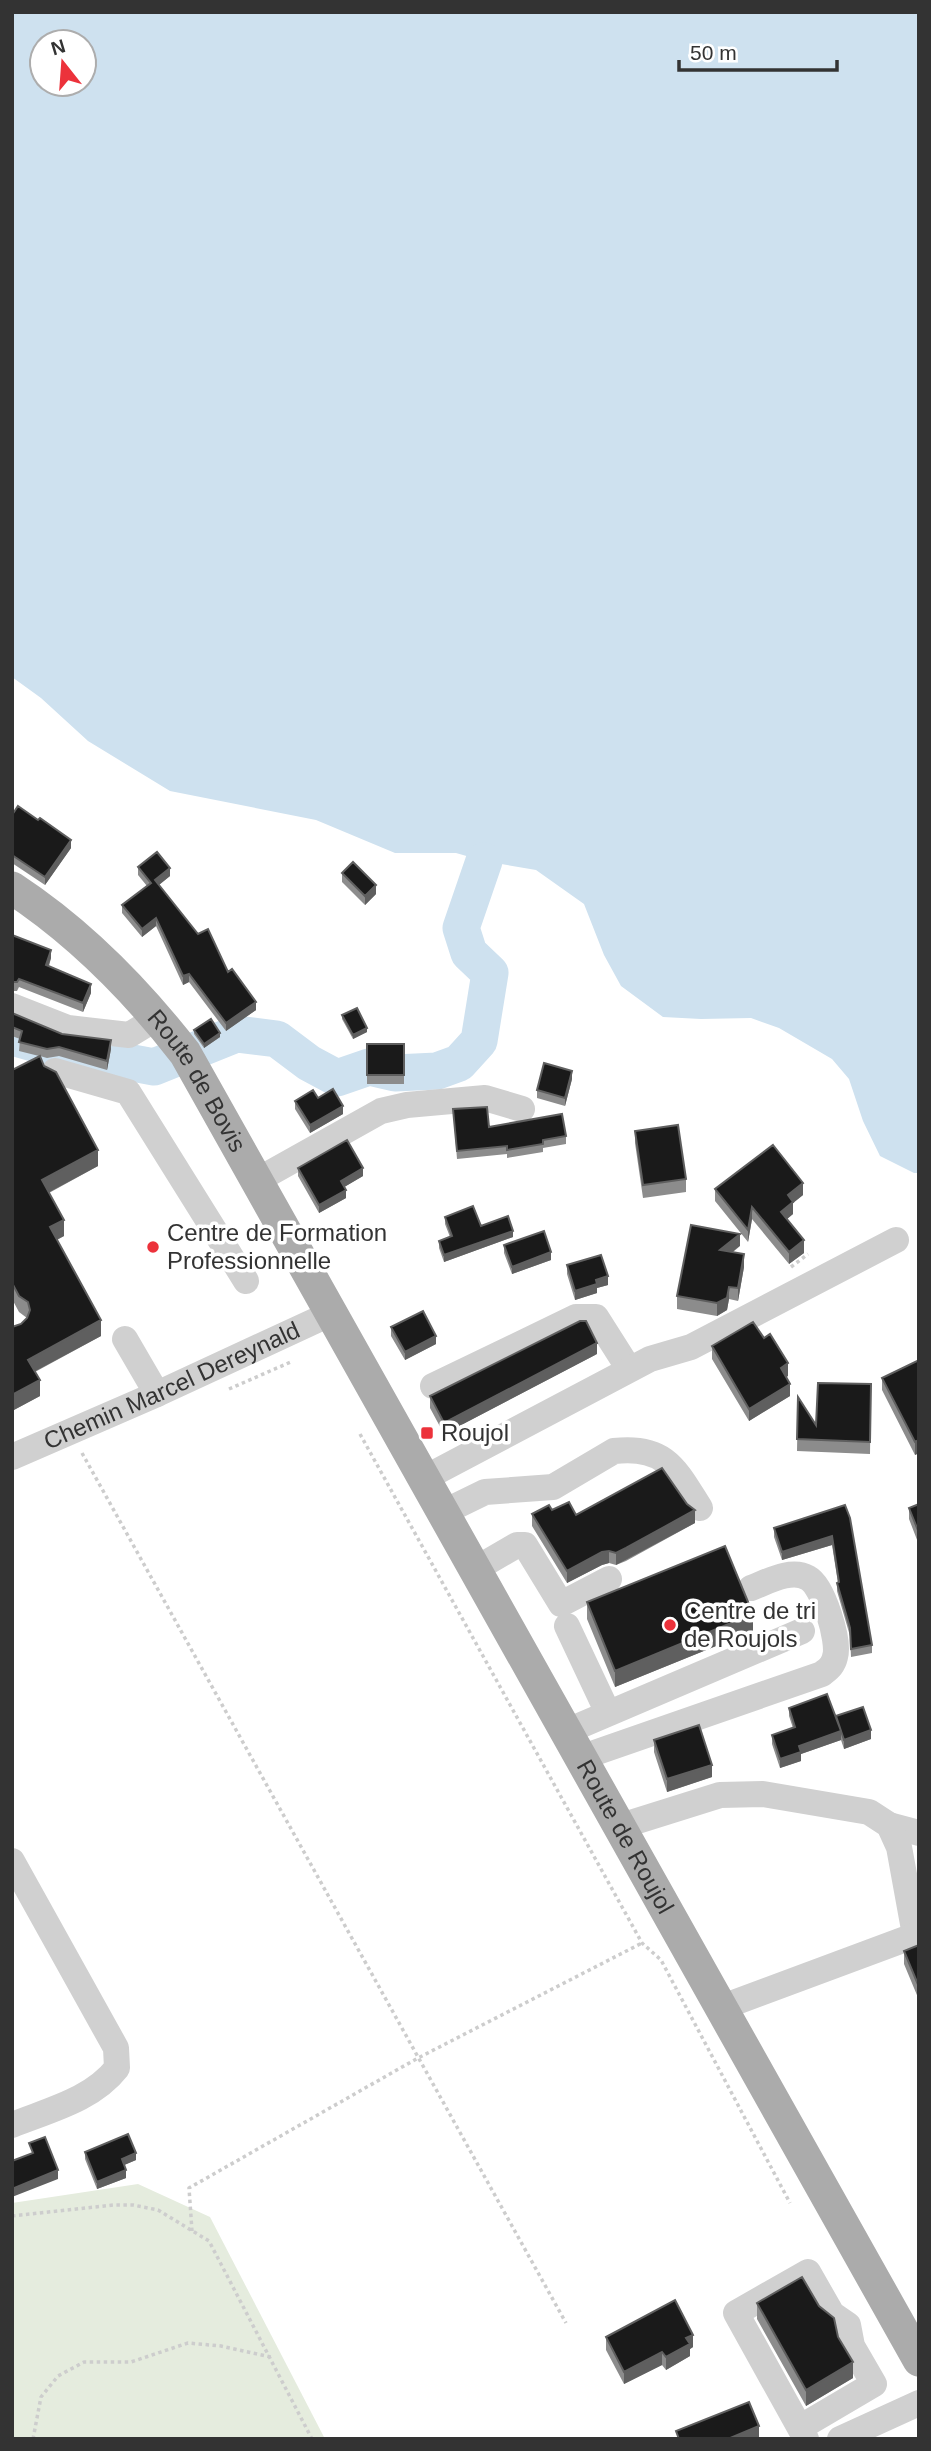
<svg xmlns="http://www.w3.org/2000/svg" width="931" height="2451" viewBox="0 0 931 2451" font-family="Arial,sans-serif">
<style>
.green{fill:#e5ecde}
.water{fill:#cee1ef;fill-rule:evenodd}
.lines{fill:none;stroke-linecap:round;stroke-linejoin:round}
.river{stroke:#cee1ef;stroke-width:37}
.path{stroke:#cdcdcd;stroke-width:3.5;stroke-dasharray:3.5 3.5;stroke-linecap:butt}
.minor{stroke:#d0d0d0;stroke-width:26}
.major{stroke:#ababab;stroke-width:33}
.wall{fill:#8c8c8c}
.shaded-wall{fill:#5f5f5f}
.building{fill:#1a1a1a;stroke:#5f5f5f;stroke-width:2}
.poi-dot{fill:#ec323b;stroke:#fff;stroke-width:2.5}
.labels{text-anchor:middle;stroke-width:7;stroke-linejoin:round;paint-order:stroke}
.street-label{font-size:24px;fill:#333;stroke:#fff}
.poi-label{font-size:24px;fill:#333;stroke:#fff;text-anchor:start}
</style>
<rect width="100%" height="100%" fill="#fff"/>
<!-- green -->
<path class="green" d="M138 2184 210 2217 325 2439H12V2203Z"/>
<!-- water -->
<path class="water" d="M12 12H919V1173H914L880 1156 863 1121 849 1079 832 1059 779 1028 751 1018 701 1019 663 1017 621 986 604 955 584 904 536 870 484 861 456 853H395L316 820 170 791 88 741 41 698 12 677ZM42 42H84V84H42Z"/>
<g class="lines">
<!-- river -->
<path class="river" d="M12 1037 47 1047 154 1067 236 1034 277 1039 309 1063 337 1078 369 1067 395 1073 437 1071 459 1063 479 1041 490 973 469 953 461 928 484 861"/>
<!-- path -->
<path class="path" d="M791 1267 808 1254
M229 1389 293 1361
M360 1434 642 1943 661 1960 790 2203
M82 1453 566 2323
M12 2216 113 2205H133L158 2210 209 2241 312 2439
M192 2231 189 2188 418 2058 642 1943
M33 2439 41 2397 58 2376 84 2362H131L188 2343 221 2346 271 2357"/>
<!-- minor -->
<g class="minor">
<path d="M12 1006 68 1028 129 1035 157 1018"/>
<path d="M55 1071 128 1092 246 1281"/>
<path d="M256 1181 381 1111 407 1105 485 1098 522 1109"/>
<path d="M125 1339 157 1394"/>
<path d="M433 1386 576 1317H596L629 1369"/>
<path id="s1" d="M12 1457 157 1394 332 1313"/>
<path d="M423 1479 650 1359 691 1347 896 1240"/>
<path d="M442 1513 485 1492 553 1487 614 1451C666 1445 676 1470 700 1508"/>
<path d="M474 1570 517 1545H525L561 1604 609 1579"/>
<path d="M567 1626 608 1713"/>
<path d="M565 1732 802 1631"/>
<path d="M580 1758 822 1674C828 1669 833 1666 835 1657 840 1641 823 1586 808 1578 791 1568 767 1582 751 1588"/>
<path d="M889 1825 919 1833"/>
<path d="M618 1827 720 1795 763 1794 869 1812 889 1825 899 1847 915 1935"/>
<path d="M12 1861 116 2048 117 2068C92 2100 49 2110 12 2125"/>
<path d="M720 2008 919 1934"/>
<path d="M801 2427 874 2384 852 2346 848 2325 832 2314 808 2272 736 2313 806 2439"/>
<path d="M840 2439 919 2403"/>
</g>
<!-- major -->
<path class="major" id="s2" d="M12 888C79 932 136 990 185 1053L919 2360"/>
</g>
<!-- wall -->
<path class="wall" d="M12 815 71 848 45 885 12 863Z
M138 867 170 876 159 885 228 972 256 1010 226 1031 189 982 183 985 156 926 142 937 122 913V905L147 886 138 875Z
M342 873 376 894 365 905 342 882Z
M12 935 51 958 49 966 91 993 83 1012 19 987 17 991H12Z
M12 1013 62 1034 111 1049 107 1070 59 1056 47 1058 40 1056 44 1066 98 1166 49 1193 64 1236 57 1240 101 1336 35 1372 40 1396 12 1411V1327L21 1324 27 1318 19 1312 12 1299V1070L39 1056 19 1051 20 1039 12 1036Z
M342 1015 367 1032 353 1039 342 1019Z
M194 1030 220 1037 204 1048 194 1034Z
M367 1044H404V1084H367Z
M572 1079 565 1106 537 1098V1090Z
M318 1098 343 1114 310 1133 295 1109V1101Z
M453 1109 489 1127 566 1136V1144L543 1148V1152L507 1158V1154L457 1159Z
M635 1131 686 1179V1192L643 1198 635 1143Z
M298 1168 363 1176 344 1187 346 1198 319 1213 298 1176Z
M715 1189 803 1195 793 1203V1214L787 1219 804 1253 789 1264 752 1219 748 1242 715 1201Z
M445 1217 481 1226 513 1237 444 1262 439 1248V1241L450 1237 445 1224Z
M504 1245 551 1260 512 1274 504 1253Z
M740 1246 733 1252 744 1267 738 1301 729 1299 727 1310 717 1316 677 1309V1296Z
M567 1265 608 1285 597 1288V1293L575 1300 567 1274Z
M391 1327 436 1344 405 1360 391 1336Z
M712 1346 788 1376 786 1377 790 1396 749 1421 712 1359Z
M597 1354 444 1434 430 1408V1396Z
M919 1360V1453L915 1455 882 1390V1378Z
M871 1384 870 1454 797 1451 798 1397 816 1425Z
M919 1504V1545L909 1519V1508Z
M845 1505 872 1645V1653L851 1657 850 1636 837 1591V1583H838L832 1545 782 1560 774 1537V1528Z
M552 1510 576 1515 695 1523 626 1561 616 1565 609 1563 602 1565 567 1583 532 1526V1514Z
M587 1602 753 1631 615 1687 587 1619Z
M789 1708 836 1717 871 1739 844 1749 841 1740 801 1754V1761L780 1768 772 1744V1735L793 1728 789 1716Z
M654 1740 712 1777 667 1792 654 1752Z
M919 1945V2000L904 1964V1951Z
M85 2152 136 2160 124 2165 126 2178 97 2189 85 2159Z
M757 2303 819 2306 853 2378 806 2406 757 2319Z
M606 2337 693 2347 690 2349V2356L666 2370 662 2365 624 2384 606 2350Z"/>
<!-- shaded-wall -->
<path class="shaded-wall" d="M71 840V848L45 885V877Z
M170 868V876L155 888V880Z
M376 885V894L365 905V896Z
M156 918V926L142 937V929Z
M51 950V958L46 973V965Z
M189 974V982L183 985V976Z
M91 984V993L83 1012V1003Z
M256 1002V1010L226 1031V1023Z
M367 1028V1032L353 1039V1035Z
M220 1033V1037L204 1048V1044Z
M111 1040V1049L107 1070V1061Z
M572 1071V1079L565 1106V1098Z
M343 1106V1114L310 1133V1125Z
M98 1150V1166L42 1196V1180Z
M363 1168V1176L341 1189V1181Z
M803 1183V1195L793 1203V1214L781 1224V1212L788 1195Z
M346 1190V1198L319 1213V1205Z
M752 1207V1219L748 1242V1230Z
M64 1220V1236L50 1243V1227Z
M513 1231V1237L444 1262V1255Z
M740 1234V1246L720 1262V1250Z
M804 1240V1253L789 1264V1252Z
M551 1252V1260L512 1274V1267Z
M744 1254V1267L738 1301V1288Z
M608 1276V1285L597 1288V1293L575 1300V1291L596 1280Z
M729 1287V1299L727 1310 717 1316V1303Z
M101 1320V1336L28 1375V1360Z
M436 1336V1344L405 1360V1352Z
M597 1343V1354L444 1434V1423Z
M788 1363V1376L781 1380V1368Z
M40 1380V1396L12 1411V1395Z
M790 1384V1396L749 1421V1409Z
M919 1440V1453L915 1455V1442Z
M695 1510V1523L616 1565V1553Z
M832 1536V1545L782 1560V1552Z
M609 1551V1563L602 1565 567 1583V1571L602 1552Z
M753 1614V1631L615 1687V1671Z
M871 1730V1739L844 1749V1740Z
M841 1731V1740L801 1754V1761L780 1768V1759L799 1746Z
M712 1765V1777L667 1792V1779Z
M136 2153V2160L122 2166V2159Z
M58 2170V2179L12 2197V2189Z
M126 2170V2178L97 2189V2182Z
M693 2335V2347L690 2349V2356L666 2370V2357L686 2338Z
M662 2352V2365L624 2384V2372Z
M853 2362V2378L806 2406V2390Z
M759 2426V2439H728Z"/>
<!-- building -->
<path class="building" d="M18 806 38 820 40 818 71 840 45 877 12 855V815Z
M157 852 170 868 155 880 198 934 208 929 228 972 232 969 256 1002 226 1023 189 974 183 976 156 918 142 929 122 905 151 883 138 867Z
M353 862 376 885 365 896 342 873Z
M12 935 51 950 46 965 91 984 83 1003 19 979 17 982H12Z
M357 1008 367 1028 353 1035 342 1015Z
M12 1013 62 1034 111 1040 107 1061 59 1047 47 1049 19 1042 22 1031 12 1027Z
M211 1019 220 1033 204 1044 194 1030Z
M367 1044H404V1075H367Z
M40 1056 44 1066 56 1072 98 1150 42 1180 64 1220 50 1227 101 1320 28 1360 40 1380 12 1395V1327L21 1324 27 1318 30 1310 28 1302 19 1296 12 1283V1070Z
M544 1063 572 1071 565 1098 537 1090Z
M333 1089 343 1106 310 1125 295 1101 313 1090 318 1098Z
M487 1107 489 1127 562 1114 566 1136 543 1140V1144L507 1150V1146L457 1151 453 1109Z
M678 1125 686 1179 643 1185 635 1131Z
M347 1140 363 1168 341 1181 346 1190 319 1205 298 1168Z
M773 1145 803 1183 788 1195 793 1202 781 1212 804 1240 789 1252 752 1207 748 1230 715 1189Z
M473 1206 481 1226 508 1216 513 1231 444 1255 439 1241 452 1236 445 1217Z
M691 1225 740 1234 720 1250 744 1254 738 1288 729 1287 727 1298 717 1303 677 1296Z
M544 1231 551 1252 512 1267 504 1245Z
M601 1255 608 1276 596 1280 597 1284 575 1291 567 1265Z
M423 1311 436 1336 405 1352 391 1327Z
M580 1321H586L597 1343 444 1423 430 1396Z
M753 1322 764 1338 770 1334 788 1363 781 1368 790 1384 749 1409 712 1346Z
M919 1360V1440L915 1442 882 1378Z
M818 1383 871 1384 870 1442 797 1439 798 1397 816 1425Z
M662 1468 687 1504 695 1510 626 1548 616 1553 609 1551 602 1552 567 1571 532 1514 549 1505 552 1510 569 1502 576 1515Z
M919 1504V1533L909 1508Z
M845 1505 850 1518 872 1645 851 1649 850 1628 837 1583 839 1582 832 1536 782 1552 774 1528Z
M725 1546 753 1614 615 1671 587 1602Z
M827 1694 841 1731 799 1746 801 1752 780 1759 772 1735 795 1727 789 1708Z
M863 1707 871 1730 844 1740 836 1716Z
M699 1725 712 1765 667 1779 654 1740Z
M919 1945V1987L904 1951Z
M128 2134 136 2153 122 2159 126 2170 97 2182 85 2152Z
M45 2137 58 2170 12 2189V2161L33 2153 29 2143Z
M802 2277 819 2306 834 2318 838 2337 853 2362 806 2390 757 2303Z
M675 2300 693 2335 686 2338 690 2344 666 2357 662 2352 624 2372 606 2337Z
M749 2402 759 2426 728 2439H679L676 2431Z"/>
<!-- markers -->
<g class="poi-dot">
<circle cx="153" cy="1247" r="7"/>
<rect x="420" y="1426" width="14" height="14" rx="3.5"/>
<circle cx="670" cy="1625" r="7"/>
</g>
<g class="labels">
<!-- street labels -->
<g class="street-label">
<text dy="8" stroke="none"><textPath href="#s2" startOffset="270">Route de Bovis</textPath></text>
<text dy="8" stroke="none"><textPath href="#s1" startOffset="175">Chemin Marcel Dereynald</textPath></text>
<text dy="8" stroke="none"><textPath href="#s2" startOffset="1139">Route de Roujol</textPath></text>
</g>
<!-- poi labels -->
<g class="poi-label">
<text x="167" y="1241">Centre de Formation<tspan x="167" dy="28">Professionnelle</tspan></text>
<text x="441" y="1441">Roujol</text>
<text x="684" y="1619">Centre de tri<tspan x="684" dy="28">de Roujols</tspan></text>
</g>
</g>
<!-- border -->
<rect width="931" height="2451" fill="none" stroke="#333333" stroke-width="28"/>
<!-- north arrow -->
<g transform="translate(63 63) rotate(343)"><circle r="33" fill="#ffffff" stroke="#adadad" stroke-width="2"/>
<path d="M0-5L12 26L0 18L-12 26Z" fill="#ec323b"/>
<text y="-10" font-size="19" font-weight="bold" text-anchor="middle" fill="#333333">N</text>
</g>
<!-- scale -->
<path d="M679 60v10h158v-10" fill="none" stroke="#333333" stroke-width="3.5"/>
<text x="690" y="60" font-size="21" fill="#333333" stroke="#ffffff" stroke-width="5" paint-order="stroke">50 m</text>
</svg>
